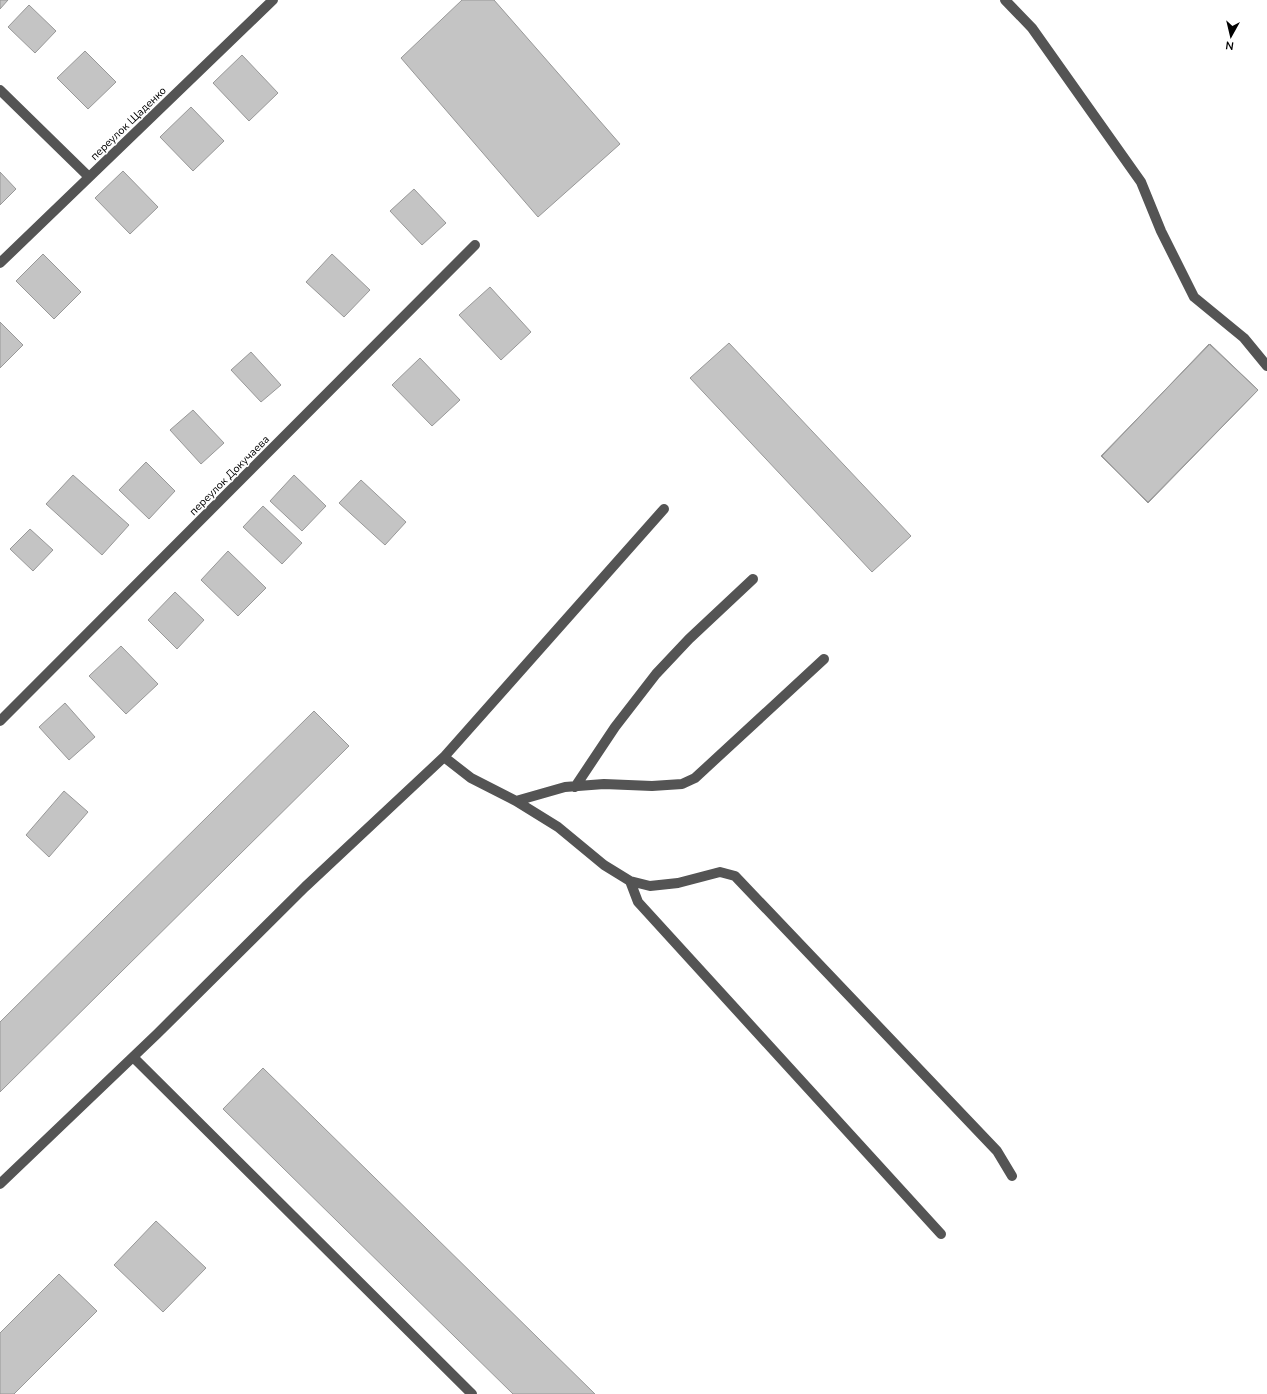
<svg xmlns="http://www.w3.org/2000/svg" width="1267" height="1394" viewBox="0 0 1267 1394" font-family="'Nunito Sans',sans-serif">
<style>
.building{fill:#c4c4c4;stroke:#989898}
.lines{fill:none;stroke-linecap:round;stroke-linejoin:round}
.minor{stroke:#545454;stroke-width:10}
.labels{text-anchor:middle;stroke-width:3;stroke-linejoin:round;paint-order:stroke}
.street-label{font-size:11px;fill:#000;stroke:#fff}
</style>
<rect width="100%" height="100%" fill="#fff"/>
<!-- building -->
<path class="building" d="M0 0H8L0 9Z
M462 0H494L620 144 538 217 401 58Z
M29 5 56 31 35 53 8 27Z
M85 51 116 82 88 109 57 78Z
M242 55 278 93 249 121 213 83Z
M191 107 224 141 193 171 160 137Z
M123 171 158 207 130 234 95 198Z
M0 172 16 189 0 205Z
M414 189 446 223 422 245 390 211Z
M43 254 81 292 54 319 16 281Z
M332 254 370 290 344 317 306 282Z
M490 287 531 332 501 360 459 315Z
M0 322 23 345 0 368Z
M729 343 911 536 872 572 690 378Z
M1209 344 1258 390 1148 503 1102 456Z
M1210 344 1258 390 1148 502 1101 456Z
M251 352 281 385 261 402 231 370Z
M420 358 460 400 432 426 392 385Z
M193 410 224 443 201 464 170 430Z
M146 462 175 491 149 519 119 490Z
M73 475 129 525 102 555 46 504Z
M294 475 326 506 302 531 270 501Z
M361 480 406 522 385 545 339 503Z
M263 506 302 543 282 564 243 527Z
M30 529 53 550 33 571 10 549Z
M228 551 266 588 238 616 201 580Z
M175 592 204 620 177 649 148 620Z
M121 646 158 684 126 714 89 676Z
M65 703 95 737 69 760 39 727Z
M314 711 349 746 0 1092V1022Z
M64 791 88 812 49 857 26 835Z
M263 1068 595 1394H513L223 1109Z
M156 1221 206 1268 163 1312 114 1265Z
M59 1274 97 1311 14 1394H0V1333Z"/>
<g class="lines">
<!-- minor -->
<path class="minor" d="M1005 0 1032 28 1141 182 1161 231 1194 297 1244 338 1267 366
M0 90 89 177
M0 263 273 0
M0 721 475 245
M444 757 471 778 516 801 558 827 604 865 630 881 650 886 678 883 720 872 735 876 997 1151 1012 1176
M575 787 615 727 656 674 689 639 753 579
M516 801 565 787 604 784 652 786 682 784 695 778 824 659
M630 881 638 902 941 1234
M133 1057 472 1394
M0 1184 157 1034 305 887 444 757 664 509"/>
</g>
<g class="labels">
<!-- street labels -->
<g class="street-label">
<text transform="translate(128 123) rotate(-44)" y="4">переулок Щаденко</text>
<text transform="translate(229 475) rotate(-45)" y="4">переулок Докучаева</text>
</g>
</g>
<!-- north arrow -->
<g transform="translate(1231 36) rotate(188)" stroke="#ffffff" stroke-width="3" paint-order="stroke">
<path d="M0-3L7 15L0 10L-7 15Z" fill="#000000"/>
<text y="-6" font-size="11" font-weight="bold" text-anchor="middle" fill="#000000">N</text>
</g>
</svg>
